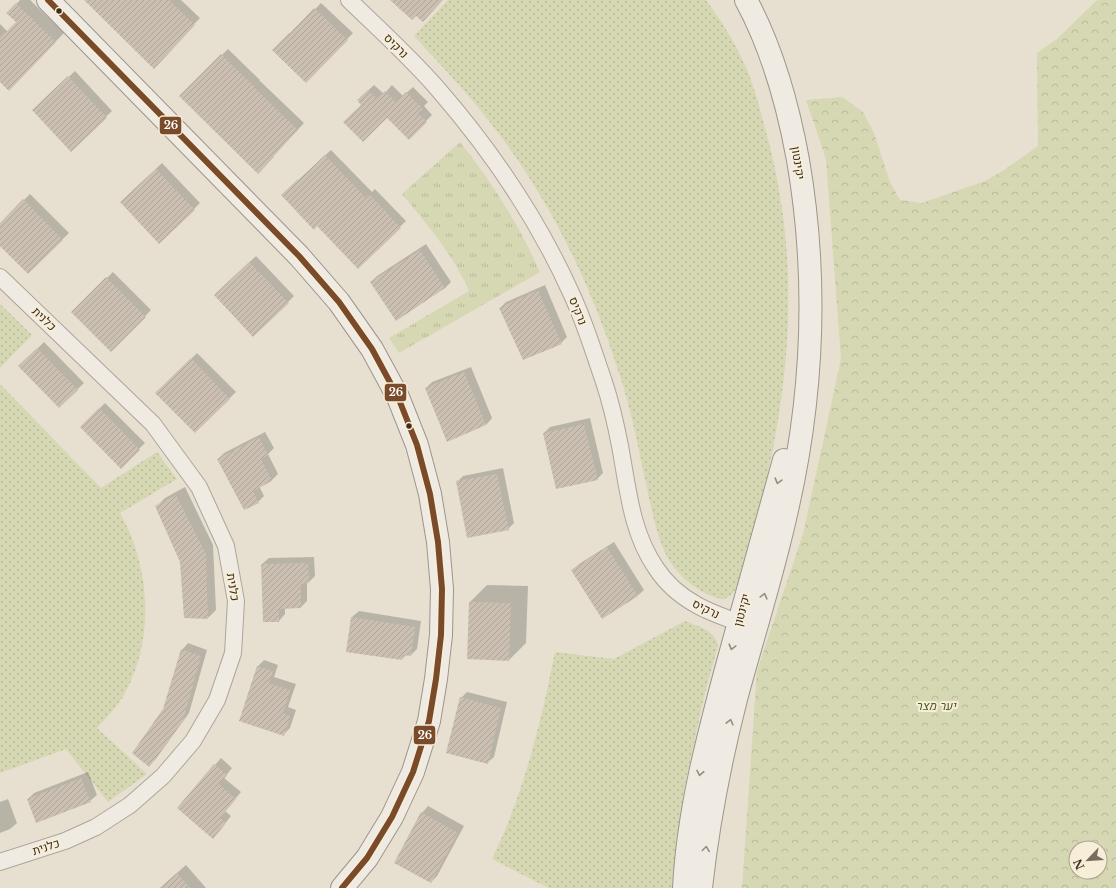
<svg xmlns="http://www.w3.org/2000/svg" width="1116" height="888" viewBox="0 0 1116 888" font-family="'Libre Baskerville',Heebo,serif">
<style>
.grass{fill:url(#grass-dots)}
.forest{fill:url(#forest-crowns);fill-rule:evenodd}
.park{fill:url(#park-tufts)}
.shadow{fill:#0003}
.building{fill:url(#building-hatch)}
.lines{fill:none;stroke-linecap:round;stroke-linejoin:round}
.street-casing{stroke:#ada599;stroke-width:18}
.secondary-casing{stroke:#9c958a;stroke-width:24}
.street{stroke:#efebe3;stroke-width:16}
.secondary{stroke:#efebe3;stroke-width:22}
.bus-1-casing{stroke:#f7eed8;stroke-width:9}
.bus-1{stroke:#7a4b2a;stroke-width:6}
.oneway{stroke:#968c82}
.bus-dot{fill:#3d2e20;stroke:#f7eed8;stroke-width:1.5}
.labels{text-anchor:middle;stroke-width:4;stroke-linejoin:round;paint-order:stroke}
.street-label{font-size:12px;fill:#3d2e20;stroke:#f7eed8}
.park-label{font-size:12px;font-style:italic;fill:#4d5a26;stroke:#f7eed8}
.line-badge{stroke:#f7eed8;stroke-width:1.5}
.badge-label{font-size:11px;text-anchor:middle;font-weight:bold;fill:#fff}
</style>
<defs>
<pattern id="grass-dots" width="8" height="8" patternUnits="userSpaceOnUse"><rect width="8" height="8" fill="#d6d7b3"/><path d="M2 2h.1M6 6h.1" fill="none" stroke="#b9b99a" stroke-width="1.8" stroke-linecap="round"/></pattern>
<pattern id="forest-crowns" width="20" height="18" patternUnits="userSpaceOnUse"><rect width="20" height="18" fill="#d6d7b3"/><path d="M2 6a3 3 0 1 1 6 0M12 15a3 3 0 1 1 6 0" fill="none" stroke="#b9b99a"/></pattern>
<pattern id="park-tufts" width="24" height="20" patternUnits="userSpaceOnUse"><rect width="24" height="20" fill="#d6d7b3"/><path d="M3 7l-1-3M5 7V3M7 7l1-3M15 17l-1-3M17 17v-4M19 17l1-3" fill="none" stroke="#b9b99a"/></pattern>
<pattern id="building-hatch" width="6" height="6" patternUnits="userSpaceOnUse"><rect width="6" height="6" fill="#cbbfb2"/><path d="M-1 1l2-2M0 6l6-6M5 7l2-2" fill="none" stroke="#afa499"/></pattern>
</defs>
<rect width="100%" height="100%" fill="#e7e0d1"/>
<!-- grass -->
<path class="grass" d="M448 0H706C720 19 733 39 743 61 753 82 759 105 765 128 804 267 790 394 754 531 750 543 747 556 743 568 741 574 740 581 737 587 734 592 729 598 723 599 717 599 710 595 705 593 685 583 670 566 662 546 653 522 649 495 643 470 636 435 628 398 616 364 589 281 551 203 499 134 473 99 443 67 414 36Z
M0 304 32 335 0 368Z
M0 384 101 488 157 452 177 479 120 513C124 521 129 529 132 538 151 589 151 646 124 695 116 708 106 718 97 728L147 774 108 802 66 749 0 773Z
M685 621C697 626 715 630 718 645L703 701 686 781 678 837 673 888H549L492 859C524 793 541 723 555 652L614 659Z"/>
<!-- forest -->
<path class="forest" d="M1097 0H1116V888H742L757 671 803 534 841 359 826 159 806 100 842 97 863 112 874 133 890 182 900 200 922 203 985 181 1004 170 1038 146 1037 53 1057 39ZM1076 848H1100V872H1076Z"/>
<!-- park -->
<path class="park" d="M460 142C492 182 519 225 540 272L399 353 389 338 469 291C454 256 427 224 402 194Z"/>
<!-- shadow -->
<path class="shadow" d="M20 0H30L64 33 9 89 0 80V24L8 32 17 22 8 13Z
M85 0H181L200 18 175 44Z
M321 3 353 33 306 82 296 29Z
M228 49 260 80H259L304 123 258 173 181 96Z
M75 71 112 111 71 150 40 104Z
M374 85 384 94 392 85 403 96 413 87 428 102 424 106 432 115 409 138 387 116 363 105 358 100Z
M331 150 372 192 375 189 406 221 358 267 317 225 282 195Z
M162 163 200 203 194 209 127 196Z
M30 194 69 233 28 273 0 244V224Z
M426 244 451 282 445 288 371 282 377 276Z
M256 256 294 296 288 302 221 289Z
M113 272 151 310 111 351 73 312Z
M545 285 567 337 561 343 500 308 506 302Z
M44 342 84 383 59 407 20 366Z
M197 353 236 392 195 432 157 393Z
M471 367 492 418 486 425 426 388 432 382Z
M105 403 145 443 121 467 81 427Z
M590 418 603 473 597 479 544 433 550 427Z
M265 432 274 448 268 454 278 474 272 480 259 486 264 496 258 502 218 459 224 453Z
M503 468 514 523 508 529 457 482 463 476Z
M185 487 213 545 216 610 208 618 156 507 165 498Z
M614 542 644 590 637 596 572 570 579 564Z
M314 557 315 576 309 582H307V601L301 607H285V614L279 621 262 564 269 558Z
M487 585 528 586 526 643 509 660 470 602Z
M359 611 421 621 417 649 411 655 407 654 402 659 352 617Z
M188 643 207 650 189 713 155 760 149 766 164 710 182 650Z
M264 660 278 665 274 677 296 684 288 707 296 710 290 728 284 734 241 720 258 666Z
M467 692 507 702 494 757 487 763 461 698Z
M221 758 232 768 224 778 241 792 225 811 231 816 219 831 178 808Z
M88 772 97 795 90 801 28 799 34 793Z
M8 799 17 823 10 829 0 833V802Z
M428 806 464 826 437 876 431 882 422 813Z
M186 865 206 888H159L161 887Z"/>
<!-- building -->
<path class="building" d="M84 0H169L195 25 154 69Z
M390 0H443L423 22 416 16 412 20Z
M16 3 56 42 9 91 0 82V38L16 22 6 13Z
M314 8 348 40 306 83 272 50 289 33V34Z
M221 54 254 86V87L298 130 273 156 274 157 258 174 179 96Z
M68 76 107 118 71 152 32 110Z
M368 90 377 99 385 91 396 102 406 92 423 109 418 113 427 122 409 140 387 118 363 142 343 122 361 105 357 100Z
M325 155 365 197 369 194 401 228 358 269 317 226 314 230 281 195 298 179 299 180Z
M156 169 195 210 159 244 120 202Z
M23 199 63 240 28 274 0 246V223Z
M420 250 445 288 396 321 370 282Z
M249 262 289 303 253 337 214 295Z
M106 277 146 317 111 352 71 312Z
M538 290 562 344 523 360 499 308Z
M37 348 78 390 59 408 18 366Z
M191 358 230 399 195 433 155 393Z
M464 372 486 425 447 442 425 388Z
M99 408 140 450 121 469 80 427Z
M584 424 598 480 556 489 543 433Z
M259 437 268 455 261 459 272 481 253 491 259 503 244 510 217 459Z
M497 474 509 530 467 538 456 481Z
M176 495 206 554 208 619 184 618 180 562 155 506Z
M607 547 638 596 602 619 571 570Z
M308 563 309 583 301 584V608L279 609V622H263L261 564Z
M469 602 511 603 509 661 467 659Z
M351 617 415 627 411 656 403 655 402 660 346 652Z
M181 649 201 656 183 721 149 767 132 753 163 709Z
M257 666 273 671 269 683 290 690 283 713 290 716 284 736 239 721Z
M460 697 501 708 488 764 446 753Z
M214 764 227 775 219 784 236 799 220 818 226 823 213 839 177 808Z
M81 778 91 802 36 823 27 799Z
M421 812 458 833 431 883 394 863Z
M177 873 190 888H160Z"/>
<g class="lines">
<!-- street casing -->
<g class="street-casing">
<path id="street" d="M349 0C379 29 410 57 437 88 491 150 538 219 572 295 585 323 594 353 604 382 611 403 616 425 620 446 628 488 631 532 656 568 678 602 713 614 749 626
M0 277 153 424 199 487 226 546 236 601 233 653 217 700 193 741 163 776 130 805 96 827 65 841 0 862"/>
</g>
<!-- secondary casing -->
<g class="secondary-casing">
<path id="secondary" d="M48 0 299 256 339 302 372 349 398 397 417 445 430 494 438 542 442 589 441 635 436 679 429 721 413 772 392 817 367 858 342 888
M684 888C688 811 708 736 728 662 747 595 765 527 784 460
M701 888C708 824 720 762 736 699 753 636 773 574 787 510 813 396 818 276 798 160 788 105 773 50 746 0"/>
</g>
<!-- street -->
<use href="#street" class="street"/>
<!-- secondary -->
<use href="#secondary" class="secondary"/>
<!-- bus-1 casing -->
<g class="bus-1-casing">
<path id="bus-1" d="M48 0 299 256 339 302 372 349 398 397 417 445 430 494 438 542 442 589 441 635 436 679 429 721 413 772 392 817 367 858 342 888"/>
</g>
<!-- bus-1 -->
<use href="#bus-1" class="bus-1"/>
</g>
<!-- one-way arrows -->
<defs><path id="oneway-chevron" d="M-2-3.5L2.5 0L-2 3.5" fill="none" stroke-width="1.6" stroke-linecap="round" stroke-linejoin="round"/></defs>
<g class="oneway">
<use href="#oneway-chevron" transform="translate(778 481) rotate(106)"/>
<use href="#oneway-chevron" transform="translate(764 596) rotate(-75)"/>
<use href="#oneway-chevron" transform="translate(732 647) rotate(105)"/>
<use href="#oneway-chevron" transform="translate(730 722) rotate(-76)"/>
<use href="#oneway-chevron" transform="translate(700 773) rotate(101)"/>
<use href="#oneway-chevron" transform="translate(706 849) rotate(-82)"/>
</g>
<!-- markers -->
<g class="bus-dot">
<circle cx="59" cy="11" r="3.5"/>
<circle cx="409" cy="426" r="3.5"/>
</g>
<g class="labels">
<!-- street labels -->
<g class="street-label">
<text transform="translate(396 46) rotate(45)" y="4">נרקיס</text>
<text transform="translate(798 163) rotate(81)" y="4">יקינטון</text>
<text transform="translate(578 311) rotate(68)" y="4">נרקיס</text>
<text transform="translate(44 319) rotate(44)" y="4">כלנית</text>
<text transform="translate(233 587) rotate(81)" y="4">כלנית</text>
<text transform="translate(706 609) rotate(26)" y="4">נרקיס</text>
<text transform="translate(742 610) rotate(-75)" y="4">יקינטון</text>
<text transform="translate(46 847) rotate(-18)" y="4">כלנית</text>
</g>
<!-- park labels -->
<g class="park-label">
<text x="936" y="710">יער מצר</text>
</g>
</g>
<g class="line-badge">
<rect x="159" y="116" width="23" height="19" rx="4" fill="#7a4b2a"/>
<rect x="384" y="383" width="23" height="19" rx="4" fill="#7a4b2a"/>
<rect x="413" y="725" width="23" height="20" rx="4" fill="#7a4b2a"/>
</g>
<g class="badge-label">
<text x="171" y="129">26</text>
<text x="396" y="396">26</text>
<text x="425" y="739">26</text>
</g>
<!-- north arrow -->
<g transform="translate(1088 860) rotate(245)"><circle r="19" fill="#f7eed8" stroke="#ada18e"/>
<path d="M0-3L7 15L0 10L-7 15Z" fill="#786c5e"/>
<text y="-6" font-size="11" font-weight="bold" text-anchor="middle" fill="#3d2e20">N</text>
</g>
</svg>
